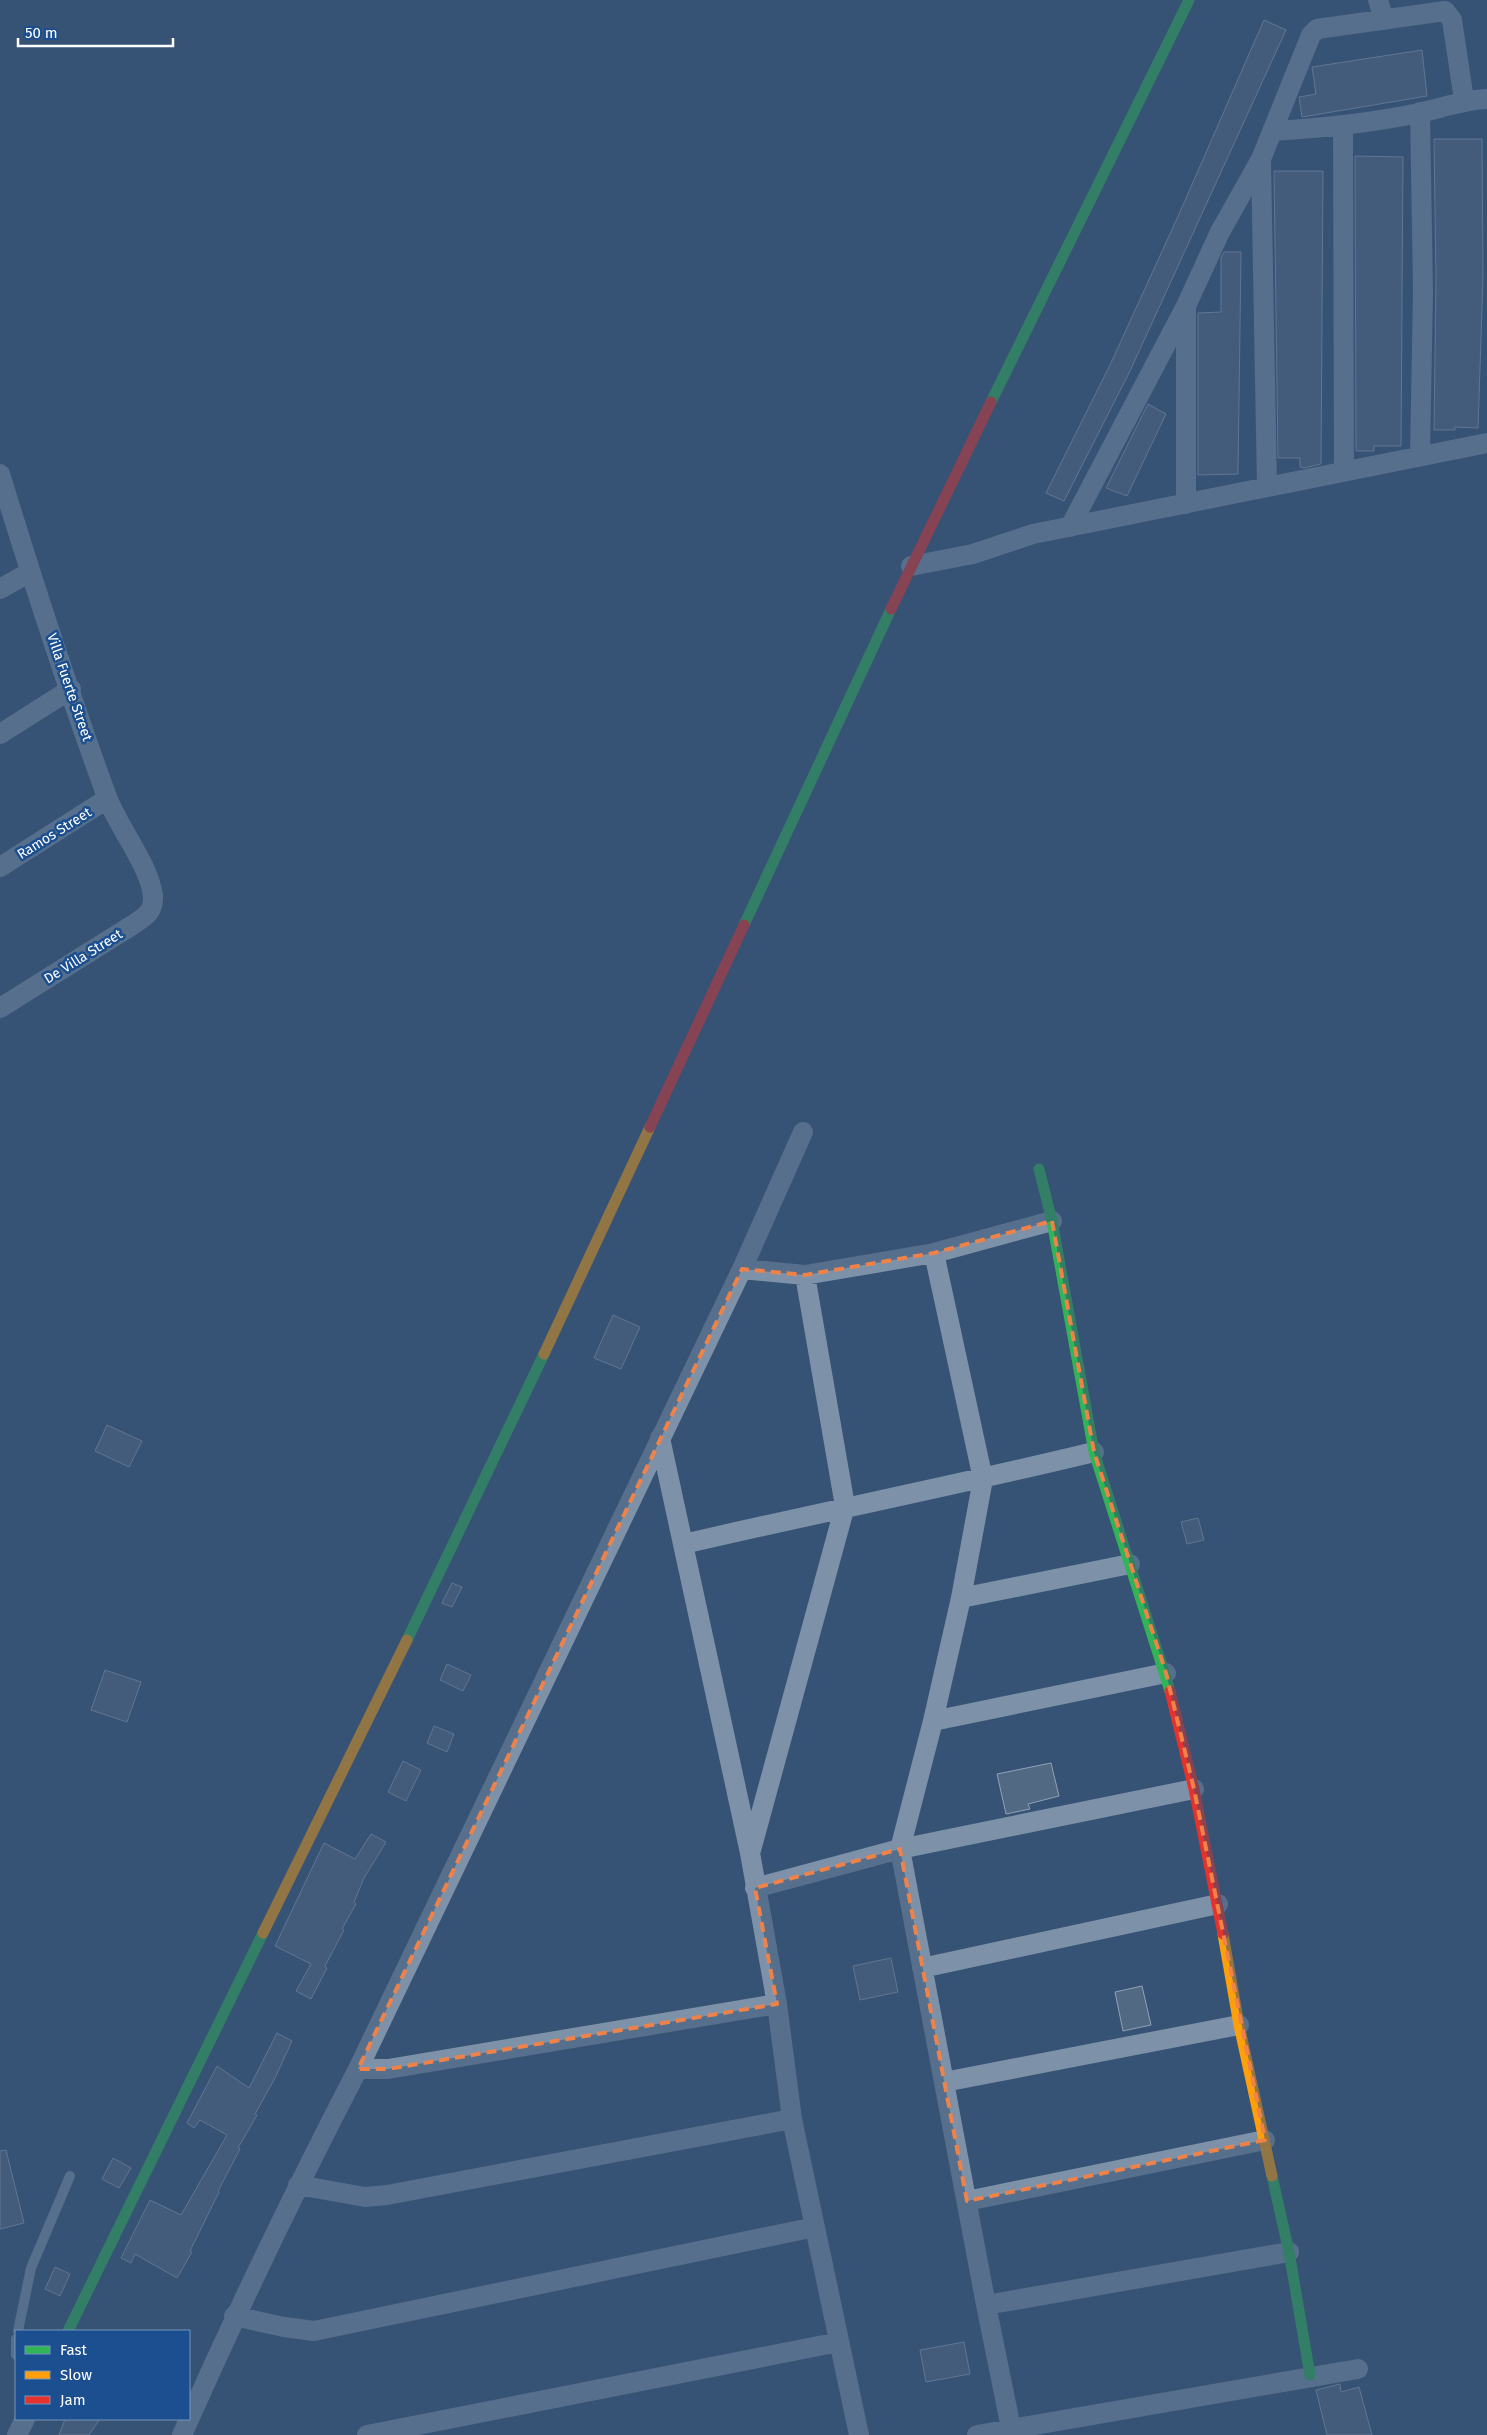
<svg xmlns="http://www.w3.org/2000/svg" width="1487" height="2435" viewBox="0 0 1487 2435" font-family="'Fira Sans',sans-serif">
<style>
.building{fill:#526984;stroke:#92a2b6}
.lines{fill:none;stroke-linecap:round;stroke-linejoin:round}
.lane{stroke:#7d92a8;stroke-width:10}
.street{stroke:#7d92a8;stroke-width:20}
.fast{stroke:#30b455;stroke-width:11}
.slow{stroke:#ff9f0a;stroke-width:11}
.jam{stroke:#e5322d;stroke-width:11}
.marked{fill:none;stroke:#ee8249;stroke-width:4;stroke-dasharray:10 6;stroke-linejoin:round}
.labels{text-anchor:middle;stroke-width:5;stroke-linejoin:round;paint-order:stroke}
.street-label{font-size:14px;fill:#fff;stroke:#1b4f8f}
</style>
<rect width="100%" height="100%" fill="#365274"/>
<!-- building -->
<path class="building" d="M1264 20 1286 30 1130 371 1064 501 1046 493 1110 365 1180 212Z
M1422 50 1427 96 1302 117 1299 97 1316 94 1312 67Z
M1434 139H1482L1483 277 1478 428 1455 427V430H1434L1436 279Z
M1355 156 1403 157 1401 446H1374V451H1356Z
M1274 171H1323L1321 464 1304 468 1300 467V458H1278Z
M1224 252H1241L1238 474 1198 475V313L1221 312V258Z
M1148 404 1166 414 1127 496 1106 488Z
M613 1315 640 1327 621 1369 594 1358Z
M107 1425 142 1441 129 1467 95 1451Z
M1198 1518 1204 1540 1187 1544 1181 1522Z
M452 1583 462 1587 452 1607 442 1603Z
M447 1664 471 1675 463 1691 440 1680Z
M105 1670 141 1682 127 1722 91 1710Z
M434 1726 454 1734 447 1752 427 1743Z
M403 1761 421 1770 406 1801 388 1792Z
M1051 1763 1059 1796 1028 1804 1030 1809 1006 1814 997 1774Z
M371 1834 386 1842 364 1878 354 1902 356 1904 342 1929 344 1930 325 1966 327 1968 311 1999 296 1991 311 1964 275 1946 324 1843 355 1859Z
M891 1958 898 1992 860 2000 853 1966Z
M1142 1986 1151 2025 1123 2031 1115 1992Z
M277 2033 292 2041 275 2078 255 2114 257 2115 238 2148 240 2149 218 2191 219 2192 190 2251 192 2252 177 2278 135 2254 131 2263 121 2258 150 2200 181 2215 227 2135 200 2120 194 2128 187 2123 217 2066 249 2088Z
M6 2150 24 2223 0 2229V2151Z
M113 2158 131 2168 119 2188 102 2179Z
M55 2267 70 2274 60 2296 45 2289Z
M964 2342 970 2374 926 2382 920 2350Z
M1340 2384 1341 2392 1359 2387 1372 2435H1327L1316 2390Z
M65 2419H100L89 2435H59Z"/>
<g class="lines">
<!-- lane -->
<path class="lane" d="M18 2331 31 2268 70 2176
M16 2339V2355"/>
<!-- street -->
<path class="street" d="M1378 0 1384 20
M1420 112 1423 291 1420 456
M1343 126 1344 472
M1273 131C1323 128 1371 123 1419 113 1442 108 1463 100 1487 99
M1261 161 1267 487
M1186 308V504
M0 474C33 582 68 690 107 797 118 827 149 864 153 896 154 913 144 917 131 926L0 1008
M1070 527 1186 306 1220 232 1261 159 1311 35 1317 29 1445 11 1452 20 1464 100
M911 566 973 554 1033 534 1487 443
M0 589 30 572
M0 734 71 689
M0 867 107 799
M934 1253 983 1479 961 1598 933 1721 900 1849 986 2305 1011 2428
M742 1269 805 1275 934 1253 1052 1221
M660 1438 750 1853 777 2004 792 2119 859 2435
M684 1544C821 1512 958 1485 1094 1452
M961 1598 1130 1564
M933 1721 1166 1673
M751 1850 845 1506 805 1275
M755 1888 900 1849 1194 1789
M922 1968 1218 1904
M358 2069H388L777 2004
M944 2082 1239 2025
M298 2185 365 2197 387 2195 792 2119
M967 2201 1265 2140
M986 2305 1289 2252
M234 2316 284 2327 314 2331 815 2227
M17 2435 25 2419
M182 2435C237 2311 295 2190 358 2069L742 1269 803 1132
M367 2435 839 2342
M977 2435 1358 2369"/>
<!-- fast -->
<path class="fast" d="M991 402 1189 0
M744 925 891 609
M1039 1169 1052 1221 1094 1452 1170 1691
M407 1640 544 1354
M1272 2176 1289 2252 1310 2375
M68 2331 263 1933"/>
<!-- slow -->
<path class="slow" d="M544 1354 650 1127
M263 1933 407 1640
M1223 1934 1239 2025 1272 2176"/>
<!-- jam -->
<path class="jam" d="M891 609 991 402
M650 1127 744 925
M1170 1691 1194 1789 1223 1934"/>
</g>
<!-- marked area -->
<path d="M0 0H1487V2435H0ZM1052 1221 1094 1452 1166 1673 1194 1789 1265 2140 967 2201 900 1849 755 1888 777 2004 388 2069H358L742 1269 805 1275 934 1253Z" fill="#365274" fill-opacity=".55" fill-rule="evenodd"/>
<path class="marked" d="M1052 1221 1094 1452 1166 1673 1194 1789 1265 2140 967 2201 900 1849 755 1888 777 2004 388 2069H358L742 1269 805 1275 934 1253Z"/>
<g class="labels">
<!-- street labels -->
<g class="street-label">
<text transform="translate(70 687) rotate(71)" y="5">Villa Fuerte Street</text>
<text transform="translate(54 833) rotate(-32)" y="5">Ramos Street</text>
<text transform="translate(83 956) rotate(-32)" y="5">De Villa Street</text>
</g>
</g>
<!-- legend -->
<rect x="15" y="2330" width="175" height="90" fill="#1b4f8f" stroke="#7695bc"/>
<rect x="25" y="2346" width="25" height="8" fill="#30b455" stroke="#7695bc"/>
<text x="60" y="2355" font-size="15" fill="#ffffff">Fast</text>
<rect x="25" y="2371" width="25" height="8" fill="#ff9f0a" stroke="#7695bc"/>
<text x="60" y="2380" font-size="15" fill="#ffffff">Slow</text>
<rect x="25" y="2396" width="25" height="8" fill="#e5322d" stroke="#7695bc"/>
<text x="60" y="2405" font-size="15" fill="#ffffff">Jam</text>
<!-- scale -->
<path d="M18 38v8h155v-8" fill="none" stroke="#ffffff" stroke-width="2.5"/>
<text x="25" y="38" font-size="15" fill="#ffffff" stroke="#1b4f8f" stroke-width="4" paint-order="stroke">50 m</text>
</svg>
